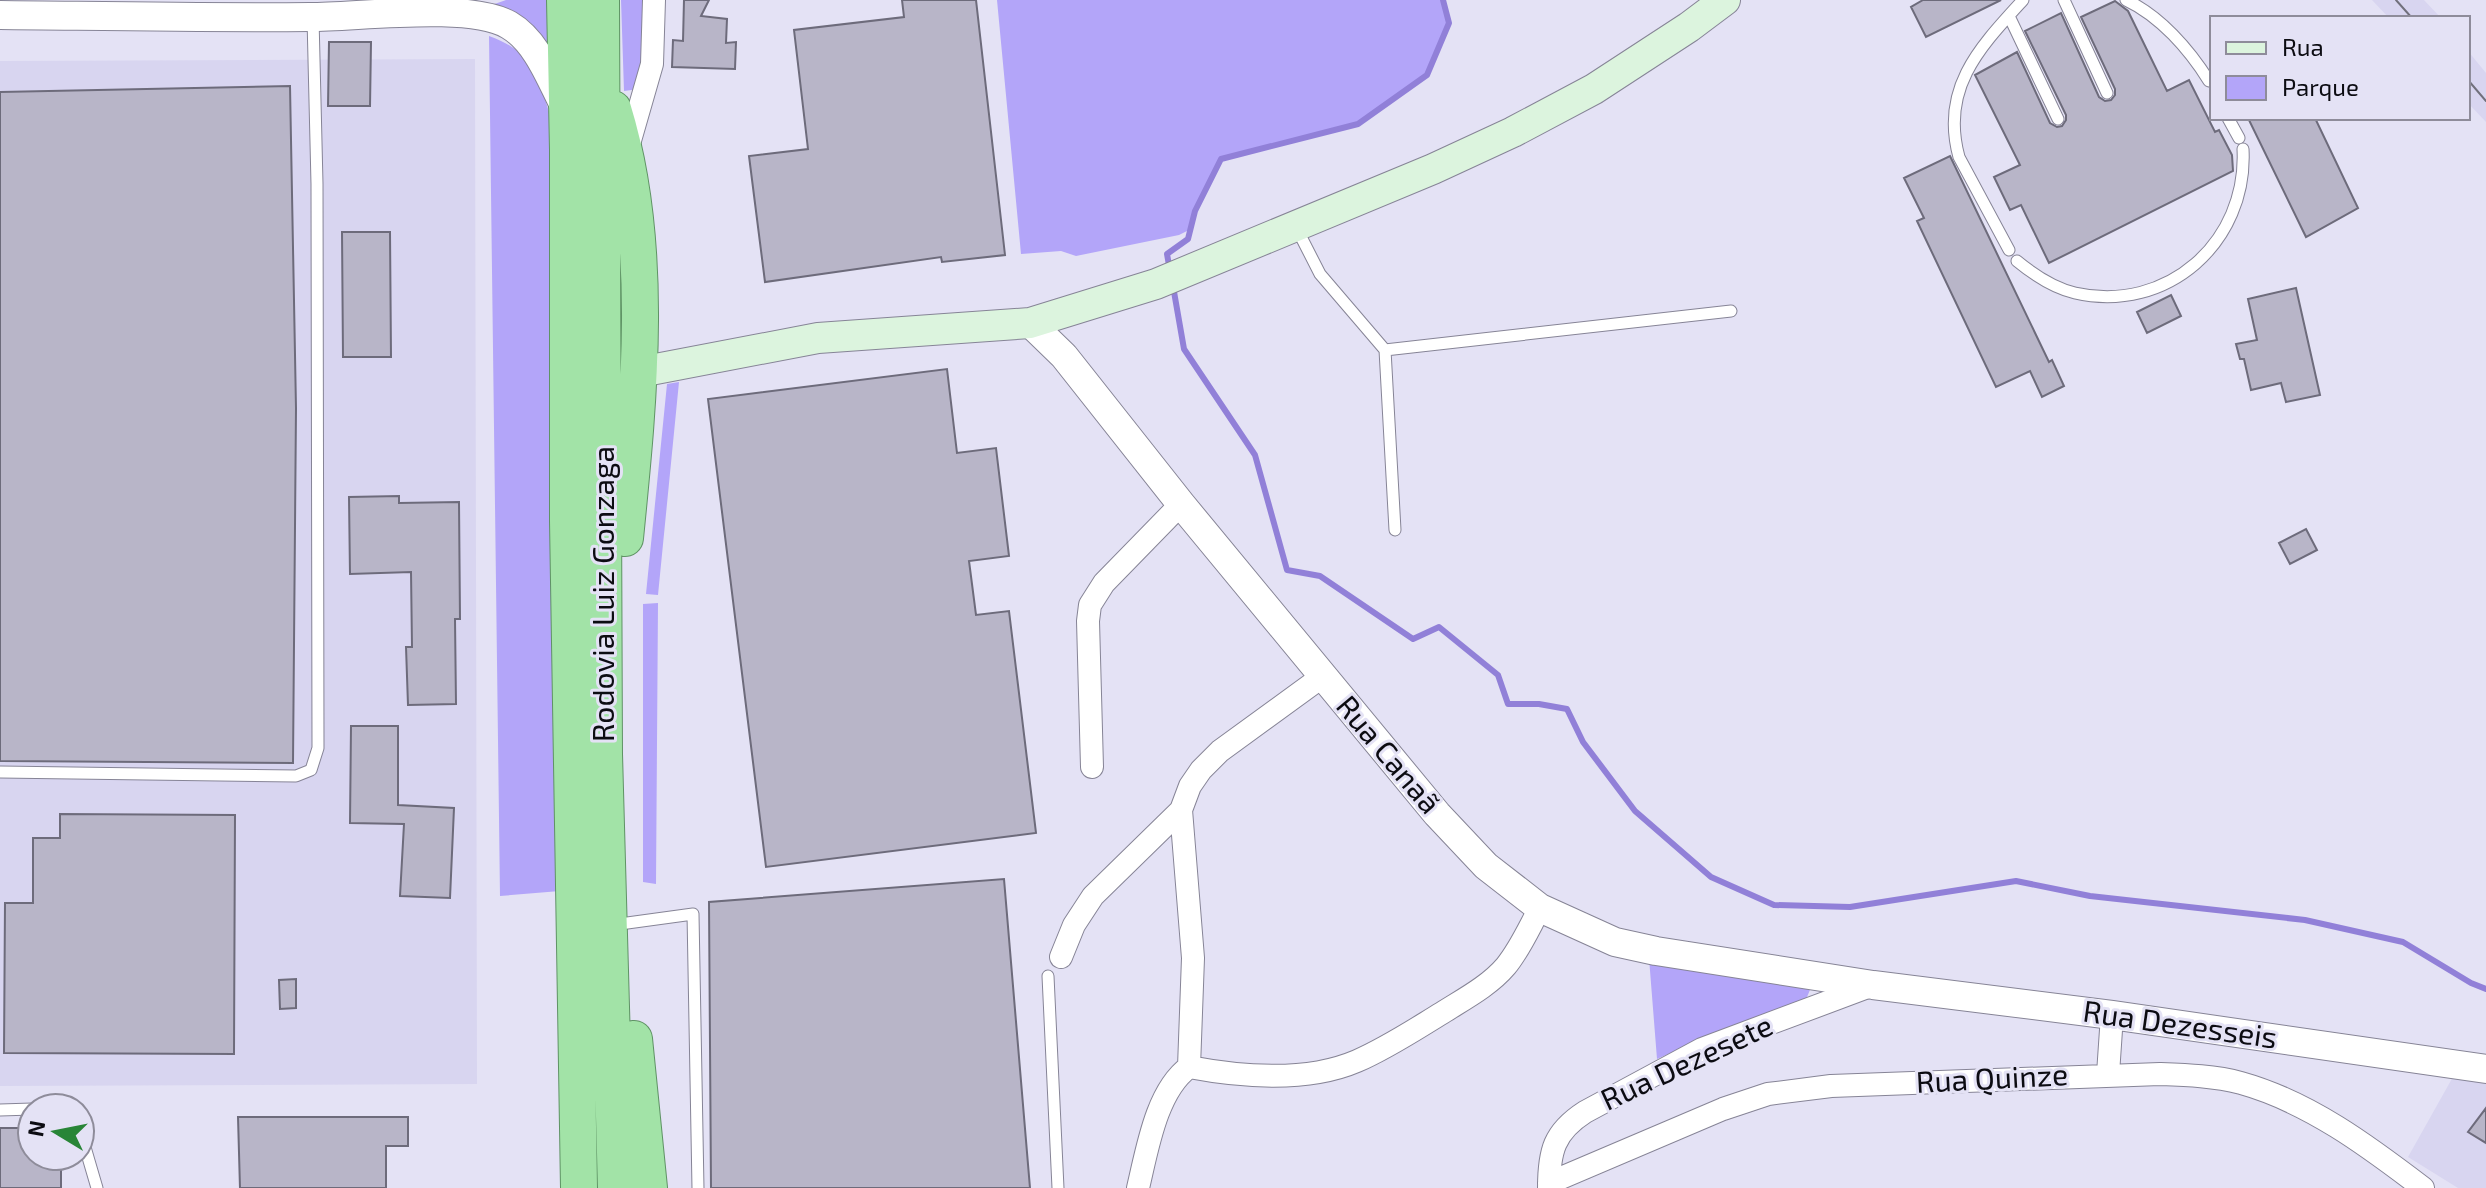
<svg xmlns="http://www.w3.org/2000/svg" width="2486" height="1188" viewBox="0 0 2486 1188" font-family="'Exo 2',sans-serif">
<style>
.built{fill:#d8d5f0}
.green{fill:#b3a5f9}
.lines{fill:none;stroke-linecap:round;stroke-linejoin:round}
.stream{stroke:#9180d8;stroke-width:6}
.building{fill:#b8b5c8;stroke:#6d6b7b;stroke-width:2}
.service-casing{stroke:#868496;stroke-width:13}
.minor-casing{stroke:#868496;stroke-width:24}
.tertiary-casing{stroke:#868496;stroke-width:30}
.secondary-casing{stroke:#868496;stroke-width:32}
.trunk-casing{stroke:#5f9365;stroke-width:38}
.service{stroke:#fff;stroke-width:11}
.minor{stroke:#fff;stroke-width:22}
.tertiary{stroke:#fff;stroke-width:28}
.secondary{stroke:#dcf4de;stroke-width:30}
.trunk{stroke:#a2e3a7;stroke-width:36}
.tram{stroke:#71707c;stroke-width:2}
.labels{text-anchor:middle;stroke-width:6;stroke-linejoin:round;paint-order:stroke}
.street-label{font-size:30px;fill:#0c0c12;stroke:#e4e2f5}
</style>
<rect width="100%" height="100%" fill="#e4e2f5"/>
<!-- built -->
<path class="built" d="M2372 0H2424L2441 18H2389Z
M2468 51 2486 73V122L2468 103Z
M475 59 477 1084 0 1086V61Z
M2454 1075 2486 1081V1188H2458L2408 1157Z"/>
<!-- green -->
<path class="green" d="M506 0H554L555 76 536 29 489 6Z
M621 0H646L639 89 624 91Z
M997 0H1443L1449 23 1427 75 1358 124 1221 159 1195 211 1191 229 1179 235 1076 256 1061 251 1021 254Z
M489 36C533 52 537 73 550 115L560 891 500 896Z
M679 382 658 595 646 594 667 384Z
M658 603 656 884 643 882V604Z
M1649 958 1812 985 1807 997 1800 1002 1736 1024 1657 1059Z"/>
<g class="lines">
<!-- stream -->
<path class="stream" d="M1170 271 1167 254 1188 239 1195 211 1221 159 1358 124 1427 75 1449 23 1443 0
M1173 286 1184 349 1255 455 1287 570 1320 576 1413 639 1439 627 1498 675 1508 704H1539L1567 709 1583 742 1635 811 1711 877 1774 905 1850 907 2016 881 2090 896 2305 920 2403 942 2471 983 2486 989"/>
</g>
<!-- building -->
<path class="building" d="M684 0H709L701 16 727 19 726 43 736 42 735 69 672 67 673 40 683 41Z
M902 0H976L1005 255 942 262 941 257 765 282 749 156 808 149 794 30 904 17Z
M1923 0H2001L1926 37 1911 7Z
M2115 1 2128 11 2167 91 2189 80 2215 132 2219 130 2232 155 2233 171 2049 263 2021 205 2010 210 1994 177 2020 165 1975 75 2017 52 2050 123 2057 127 2062 126 2066 120V115L2025 31 2061 13 2099 97 2105 101 2111 100 2115 95V89L2081 17Z
M329 42H371L370 106H328Z
M290 86 296 408 293 763 0 761V92Z
M2248 118H2315L2358 208 2306 237Z
M1950 156 2049 362 2052 360 2064 386 2042 397 2030 371 1996 387 1917 221 1924 218 1904 178Z
M342 232H390L391 357H343Z
M2296 288 2320 395 2286 402 2281 383 2251 390 2244 359H2240L2236 344 2257 340 2248 299Z
M2171 295 2181 316 2147 333 2137 312Z
M947 369 957 453 996 448 1009 556 969 561 976 615 1009 611 1036 833 766 867 708 399Z
M399 496V503L459 502 460 619H455L456 704 408 705 406 647H412L411 572 350 574 349 497Z
M2306 529 2317 550 2290 564 2279 543Z
M351 726H398V805L454 808 450 898 400 896 404 824 350 823Z
M60 814 235 815 234 1054 4 1053 5 903H33V838H60Z
M1004 879 1030 1188H711L709 902Z
M296 979V1008L280 1009 279 980Z
M2486 1108V1143L2468 1132Z
M238 1117H408V1146H386V1188H240Z
M0 1128H32V1156H61V1188H0Z"/>
<g class="lines">
<!-- service casing -->
<g class="service-casing">
<path id="service" d="M2064 0 2107 93
M2126 0C2160 16 2189 49 2209 81
M2009 16 2058 119
M2228 118 2239 138
M1296 227 1320 274 1385 350 1731 311
M2009 250 1959 157C1940 88 1980 47 2023 0
M2017 261C2034 275 2054 288 2075 293 2167 314 2248 242 2243 149
M1385 350 1395 530
M0 772 296 776 311 770 318 748 317 184 313 18
M620 924 693 914 698 1188
M1048 976 1058 1188
M0 1110 32 1109
M80 1130 97 1188"/>
</g>
<!-- minor casing -->
<g class="minor-casing">
<path id="minor" d="M627 151 652 64 654 0
M1092 767 1088 621 1090 605 1104 583 1181 504
M1061 957 1074 925 1093 896 1181 810
M1189 1067 1193 958 1181 810 1190 786 1201 770 1220 751 1323 676
M1189 1067C1242 1077 1306 1083 1357 1061 1387 1048 1414 1030 1442 1013 1464 999 1489 986 1506 966 1520 949 1529 928 1540 908
M2108 1074 2112 1015
M1549 1183 1723 1109 1768 1094 1831 1086 2160 1074C2187 1075 2215 1076 2241 1083 2309 1102 2368 1146 2423 1188
M1138 1188C1147 1151 1156 1091 1189 1067
M1549 1188C1549 1151 1554 1132 1585 1112L1702 1049 1873 985"/>
</g>
<!-- tertiary casing -->
<g class="tertiary-casing">
<path id="tertiary" d="M0 15C103 16 207 18 310 17 360 17 469 2 509 25 538 42 551 81 566 109
M1030 323 1064 356 1181 504 1437 814 1486 866 1540 908 1615 942 1656 951 1873 985 2112 1015 2486 1069"/>
</g>
<!-- secondary casing -->
<g class="secondary-casing">
<path id="secondary" d="M640 372 818 338 1030 323 1156 284 1433 169 1513 132 1594 89 1689 27 1725 0"/>
</g>
<!-- trunk casing -->
<g class="trunk-casing">
<path id="trunk" d="M565 0 568 150V521L579 1188
M601 0 604 754 616 1188
M613 109C655 245 639 398 625 538
M634 1039 649 1188"/>
</g>
<!-- service -->
<use href="#service" class="service"/>
<!-- minor -->
<use href="#minor" class="minor"/>
<!-- tertiary -->
<use href="#tertiary" class="tertiary"/>
<!-- secondary -->
<use href="#secondary" class="secondary"/>
<!-- trunk -->
<use href="#trunk" class="trunk"/>
<!-- tram -->
<path class="tram" d="M2396 0 2412 18
M2468 80 2486 101"/>
</g>
<g class="labels">
<!-- street labels -->
<g class="street-label">
<text transform="translate(604 594) rotate(-90)" y="10">Rodovia Luiz Gonzaga</text>
<text transform="translate(1388 755) rotate(50)" y="10">Rua Canaã</text>
<text transform="translate(2180 1025) rotate(8)" y="10">Rua Dezesseis</text>
<text transform="translate(1687 1063) rotate(-25)" y="10">Rua Dezesete</text>
<text transform="translate(1992 1079) rotate(-3)" y="10">Rua Quinze</text>
</g>
</g>
<!-- legend -->
<rect x="2210" y="16" width="260" height="104" fill="#e4e2f5" stroke="#8e8c9a" stroke-width="2"/>
<rect x="2226" y="42" width="40" height="12" fill="#dcf4de" stroke="#8e8c9a" stroke-width="2"/>
<text x="2282" y="56" font-size="24" fill="#0c0c12">Rua</text>
<rect x="2226" y="76" width="40" height="24" fill="#b3a5f9" stroke="#8e8c9a" stroke-width="2"/>
<text x="2282" y="96" font-size="24" fill="#0c0c12">Parque</text>
<!-- north arrow -->
<g transform="translate(56 1132) rotate(280)"><circle r="38" fill="#e4e2f5" stroke="#8e8c9a" stroke-width="2"/>
<path d="M0-6L14 30L0 20L-14 30Z" fill="#288537"/>
<text y="-12" font-size="22" font-weight="bold" text-anchor="middle" fill="#0c0c12">N</text>
</g>
</svg>
